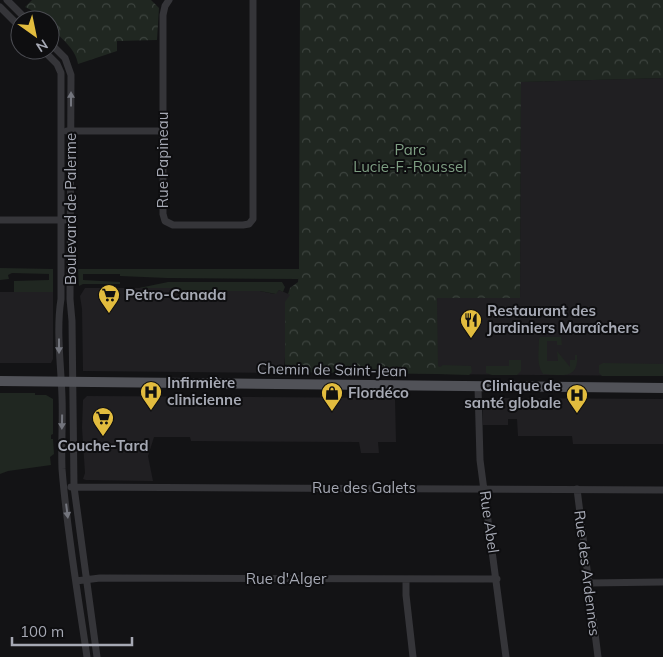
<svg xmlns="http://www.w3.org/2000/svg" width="663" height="657" viewBox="0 0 663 657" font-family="Mulish,sans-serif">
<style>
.built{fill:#201f22}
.grass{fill:#202721}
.park{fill:url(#park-crowns)}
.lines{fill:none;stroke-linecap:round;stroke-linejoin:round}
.minor{stroke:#353539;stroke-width:7}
.primary{stroke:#515258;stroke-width:10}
.oneway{fill:#73757d}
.labels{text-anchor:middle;stroke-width:4;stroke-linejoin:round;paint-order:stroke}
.park-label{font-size:15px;fill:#7e9e83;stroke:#0e0e10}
.street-label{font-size:15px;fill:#a6a9b4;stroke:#0e0e10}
.poi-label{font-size:15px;font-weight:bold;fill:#a6a9b4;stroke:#0e0e10;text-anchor:start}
</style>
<defs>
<pattern id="park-crowns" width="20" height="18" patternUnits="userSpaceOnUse" patternTransform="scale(1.25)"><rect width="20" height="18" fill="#202721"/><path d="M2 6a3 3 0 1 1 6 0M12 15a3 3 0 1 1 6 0" fill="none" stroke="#3d443f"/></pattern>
</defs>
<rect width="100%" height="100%" fill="#131315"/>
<!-- built -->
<path class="built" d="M663 78V376L436 374V298H520L521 82Z
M85 288H174V291H260L275 294 279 290 291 295 284 368 278 372 271 373 83 371 82 309 80 296Z
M0 292H53V359L51 363H0Z
M87 396 395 398 396 442H378L379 453H361L359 442 191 441 190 437H154L148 456 153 481 86 480 83 479 85 473 82 428 83 400Z
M490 398 663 399V444H573L572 436H518L517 419H508V425H483V409H485L487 400Z"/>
<!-- grass -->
<path class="grass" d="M0 268 53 269V292H14V281L49 280V274L12 273 8 275 9 279 0 280Z
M78 269H299L308 270 302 277 298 279 167 278 120 276V274H83V280L120 282V284H83L79 286Z
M168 282H282L285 287 283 292 279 290 276 294 260 291H174L173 288H139Z
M436 298H437L438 366 440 367 443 365 471 366 472 372 469 375 436 374Z
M540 337H561L562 345H557V341H547V361H558L557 351 570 367V360H575V355H577C579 380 562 375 543 374 536 364 539 351 539 339Z
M509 360H521V371L517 375H492L486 373V366H509Z
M603 363 663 364V376H602L599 373V365Z
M0 393H35V395H46L53 399V434L51 435V439H53L54 454 50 457 51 465 8 471 0 474Z"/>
<!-- park -->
<path class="park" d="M32 0H151L159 8 157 40 117 41V51L78 64C76 49 60 37 50 27V20H43L35 12 25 7Z
M300 0H663V78L521 82 520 298H436V374L278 372 282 370 285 366V302L290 295 288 294 290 288 298 282 299 269Z"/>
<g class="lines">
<!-- minor -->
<path class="minor" d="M7 0 27 20
M169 0 165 6 163 15V214L165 221 173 225H243L249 224 253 219V0
M0 7 20 27
M50 43 65 58 71 75 70 299 72 321 74 487 97 657
M43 50 57 64 61 73V299C56 331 61 364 62 397 63 421 61 445 62 469 67 532 78 595 87 657
M67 131H163
M0 220H65
M478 387 480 460 506 657
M71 487 663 490
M577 489 598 657
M406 580V595L413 657
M76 581 100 578 497 579
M588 583 663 582"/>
<!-- primary -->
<path class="primary" d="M0 381 663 388"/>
</g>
<!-- one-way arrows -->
<defs><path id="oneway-solid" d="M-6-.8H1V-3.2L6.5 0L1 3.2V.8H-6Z" transform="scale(1.25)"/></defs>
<g class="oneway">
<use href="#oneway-solid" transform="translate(71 99) rotate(-90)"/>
<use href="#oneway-solid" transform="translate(59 346) rotate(90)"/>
<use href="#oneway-solid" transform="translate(62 422) rotate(91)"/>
<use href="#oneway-solid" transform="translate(67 511) rotate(83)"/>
</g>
<!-- icons -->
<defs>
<g id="supermarket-pin" transform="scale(1.125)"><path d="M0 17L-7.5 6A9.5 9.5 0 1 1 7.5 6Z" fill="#e2bc3e" stroke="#0e0e10"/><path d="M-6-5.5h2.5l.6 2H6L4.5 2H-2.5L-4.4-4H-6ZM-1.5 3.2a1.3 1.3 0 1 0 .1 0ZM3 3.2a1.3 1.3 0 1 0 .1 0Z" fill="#111"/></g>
<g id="restaurant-pin" transform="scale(1.125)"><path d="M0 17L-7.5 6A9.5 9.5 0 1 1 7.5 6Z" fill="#e2bc3e" stroke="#0e0e10"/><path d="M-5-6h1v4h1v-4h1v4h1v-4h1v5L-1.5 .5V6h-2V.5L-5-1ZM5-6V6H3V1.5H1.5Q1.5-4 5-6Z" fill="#111"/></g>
<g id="hospital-pin" transform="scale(1.125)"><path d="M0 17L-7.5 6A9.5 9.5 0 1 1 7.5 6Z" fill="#e2bc3e" stroke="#0e0e10"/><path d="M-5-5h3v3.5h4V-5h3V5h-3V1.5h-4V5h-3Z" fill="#111"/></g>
<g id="shop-pin" transform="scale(1.125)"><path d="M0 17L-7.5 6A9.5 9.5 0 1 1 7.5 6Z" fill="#e2bc3e" stroke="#0e0e10"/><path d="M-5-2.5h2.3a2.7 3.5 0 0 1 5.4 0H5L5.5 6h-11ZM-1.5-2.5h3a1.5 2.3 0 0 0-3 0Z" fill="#111"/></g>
</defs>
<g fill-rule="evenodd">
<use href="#supermarket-pin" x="109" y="295"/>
<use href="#restaurant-pin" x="471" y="320"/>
<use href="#hospital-pin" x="151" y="392"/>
<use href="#shop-pin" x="332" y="393"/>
<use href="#hospital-pin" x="577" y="395"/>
<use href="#supermarket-pin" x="103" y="418"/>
</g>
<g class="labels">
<!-- park labels -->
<g class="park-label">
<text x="410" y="155">Parc<tspan x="410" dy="17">Lucie-F.-Roussel</tspan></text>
</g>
<!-- street labels -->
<g class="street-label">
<text transform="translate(163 160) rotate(-90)" y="5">Rue Papineau</text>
<text transform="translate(71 209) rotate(-90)" y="5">Boulevard de Palerme</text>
<text transform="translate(332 370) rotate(1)" y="5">Chemin de Saint-Jean</text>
<text x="364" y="493">Rue des Galets</text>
<text transform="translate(489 522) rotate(82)" y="5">Rue Abel</text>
<text transform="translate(587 573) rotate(83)" y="5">Rue des Ardennes</text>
<text x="286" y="584">Rue d'Alger</text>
</g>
<!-- poi labels -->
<g class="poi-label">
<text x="125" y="300">Petro-Canada</text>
<text x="487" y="316">Restaurant des<tspan x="487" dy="17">Jardiniers Maraîchers</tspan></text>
<text x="167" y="388">Infirmière<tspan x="167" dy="17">clinicienne</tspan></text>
<text x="561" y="391" text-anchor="end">Clinique de<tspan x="561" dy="17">santé globale</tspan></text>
<text x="348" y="398">Flordéco</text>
<text x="103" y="451" text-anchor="middle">Couche-Tard</text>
</g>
</g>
<!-- north arrow -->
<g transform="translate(35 35) rotate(147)"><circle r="24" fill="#0e0e10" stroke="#4b4c52"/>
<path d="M0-4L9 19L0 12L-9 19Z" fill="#e2bc3e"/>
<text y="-8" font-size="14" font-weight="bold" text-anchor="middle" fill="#a6a9b4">N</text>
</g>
<!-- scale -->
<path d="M12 637v8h120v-8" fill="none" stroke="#a6a9b4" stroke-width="2.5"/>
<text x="20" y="637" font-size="15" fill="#a6a9b4" stroke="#0e0e10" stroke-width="4" paint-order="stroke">100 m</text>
</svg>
